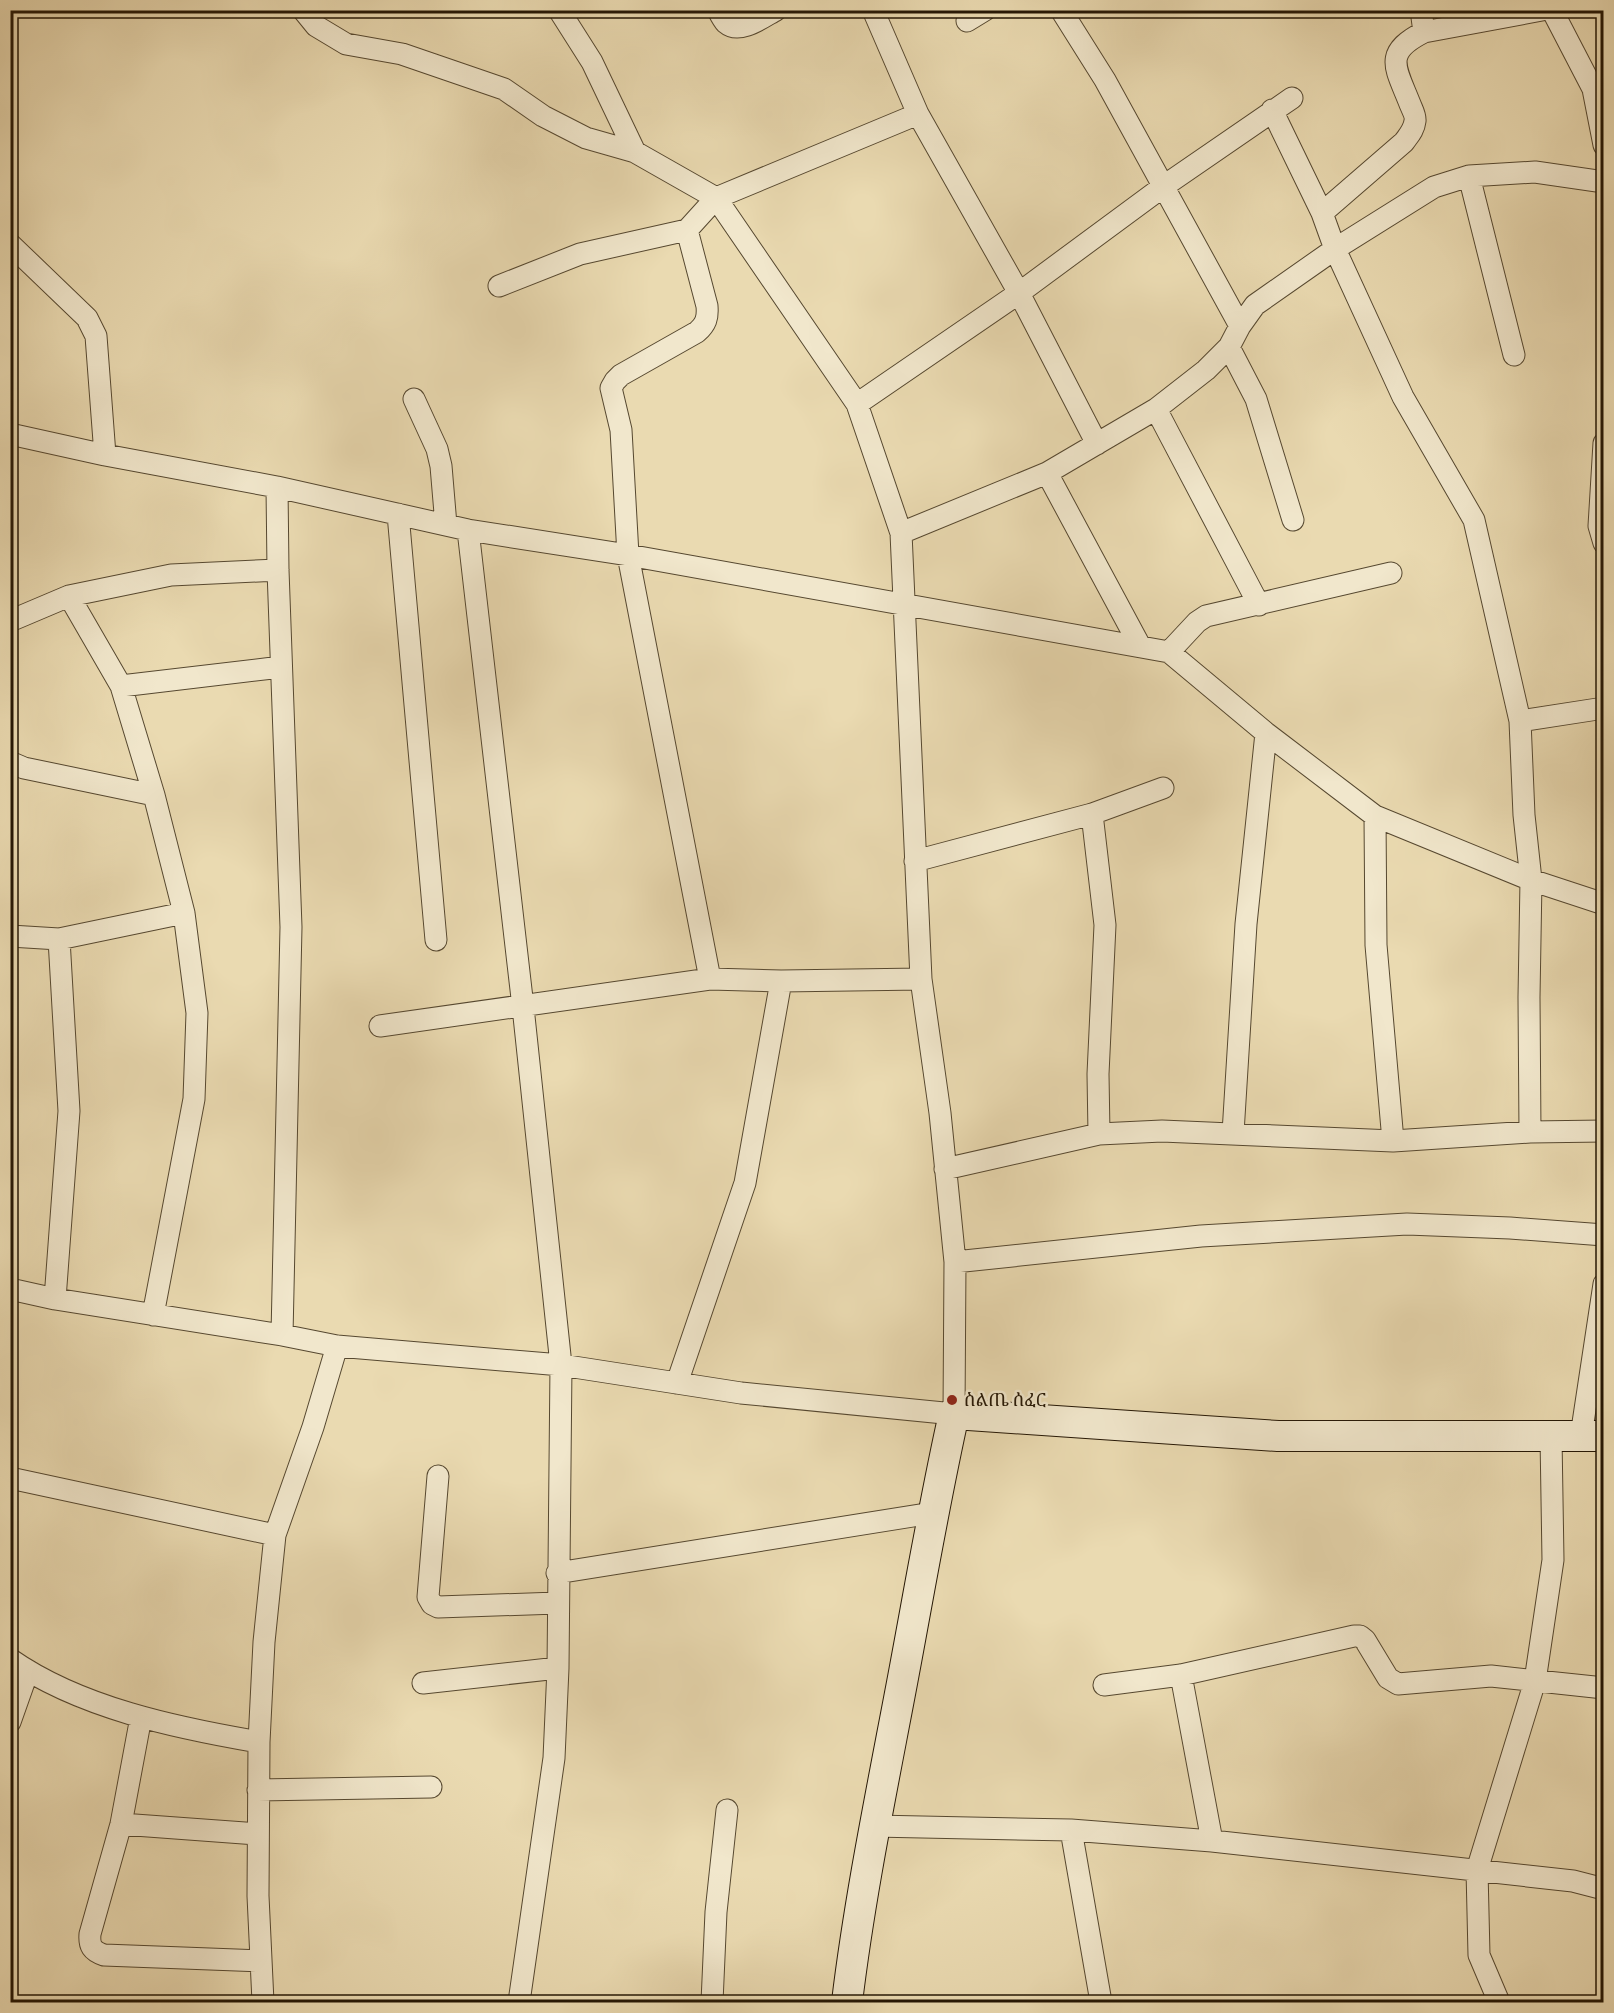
<svg xmlns="http://www.w3.org/2000/svg" width="1614" height="2013" viewBox="0 0 1614 2013" font-family="'IM FELL English','Noto Serif Ethiopic',serif">
<style>
.lines{fill:none;stroke-linecap:round;stroke-linejoin:round}
.street-casing{stroke:#564830;stroke-width:23}
.secondary-casing{stroke:#251705;stroke-width:32}
.street{stroke:#f1e7cc;stroke-width:21}
.secondary{stroke:#f1e7cc;stroke-width:30}
.poi-dot{fill:#8f2418;stroke:#f1e7cc;stroke-width:2}
.labels{text-anchor:middle;stroke-width:5;stroke-linejoin:round;paint-order:stroke}
.poi-label{font-size:18px;fill:#251705;stroke:#f1e7cc;text-anchor:start}
</style>
<rect width="100%" height="100%" fill="#eadab1"/>
<filter id="stains"><feTurbulence type="fractalNoise" baseFrequency=".00333" numOctaves="4"/><feColorMatrix values="0 0 0 0 .2 0 0 0 0 .09 0 0 0 0 .02 0 0 0 .5 -.17"/></filter>
<radialGradient id="worn" r=".72"><stop offset=".6" stop-color="#630" stop-opacity="0"/><stop offset="1" stop-color="#630" stop-opacity=".3"/></radialGradient>
<g class="lines">
<!-- street casing -->
<g class="street-casing">
<path id="street" d="M559 10 592 62 635 152
M718 10C720 14 723 20 726 23 740 35 763 17 776 10
M873 10 918 114
M1061 10 1105 80 1240 326
M1421 10 1424 32
M1552 10 1593 89 1604 145
M967 21 985 10
M1272 110 1322 213 1335 249 1403 397 1474 520 1520 721 1524 815 1531 880 1529 997 1530 1132
M1469 176 1514 355
M1322 213 1404 142C1409 135 1414 130 1415 121 1416 116 1412 109 1410 104 1396 68 1382 53 1424 32L1542 10
M10 244 87 318 96 336 105 455
M499 286 580 254 687 230 716 198 918 114 1019 293 1164 186 1292 98
M1229 347 1256 399 1293 520
M414 399 437 449 441 466 446 525
M857 404 1019 293 1097 444
M1156 409 1259 605
M10 434 105 455 277 487 468 530 628 555 1169 652 1266 733 1375 816 1531 880 1604 904
M1604 443 1599 526 1604 543
M1047 473 1140 646
M277 487 278 570 291 927 282 1335
M398 514 436 940
M468 530 523 1007 561 1365 558 1668 554 1758 519 2002
M901 533 1047 473 1156 409 1206 370 1229 347 1240 326 1255 305 1335 249 1434 187 1469 176 1535 172 1604 182
M69 596 121 686 154 795 184 913 197 1013 194 1099 153 1315
M10 621 69 596 171 575 278 570
M1169 652 1197 622 1206 616 1391 573
M121 686 281 667
M1520 721 1604 708
M10 762 24 768 154 795
M1092 814 1105 925 1098 1074 1099 1134
M1375 816 1376 945 1393 1141
M915 861 1092 814 1163 788
M10 936 59 939 184 913
M710 979 781 981
M380 1026 710 979 628 555 621 430 611 388 615 381 621 375 697 332C706 324 708 318 707 306L687 230
M1233 1133 1246 924 1266 733
M945 1169 1099 1134 1162 1131 1393 1141 1530 1132 1604 1131
M955 1262 1201 1236 1407 1224 1510 1228 1604 1235
M10 1289 55 1299 282 1335 337 1346 561 1365 741 1393 954 1414 955 1262 940 1113 921 979 901 533 857 404 716 198 635 152 586 138 543 116 504 89 402 54 346 44 316 26 303 10
M55 1299 69 1111 59 939
M677 1383 745 1183 781 981 921 979
M1581 1436 1604 1284
M438 1476 428 1597 432 1604 438 1607 557 1603
M10 1478 275 1535
M557 1573 932 1513
M10 1659C80 1708 177 1728 259 1742
M1181 1675 1212 1841
M423 1683 558 1668
M1104 1685 1181 1675 1354 1636H1360L1365 1640 1388 1678 1398 1684 1491 1676 1604 1688
M141 1717 121 1824 90 1934C89 1946 92 1951 104 1955L260 1961
M10 1722 28 1671
M258 1790 431 1787
M121 1824 258 1834
M874 1826 1071 1830 1212 1841 1573 1881 1604 1889
M1071 1830 1101 2002
M263 2002 258 1896 259 1742 264 1642 275 1535 313 1427 337 1346
M712 2002 716 1912 727 1810
M1499 2002 1479 1955 1477 1870 1535 1681 1553 1560 1551 1437"/>
</g>
<!-- secondary casing -->
<g class="secondary-casing">
<path id="secondary" d="M847 2002C860 1895 882 1789 902 1683 919 1593 934 1503 954 1414L1278 1436H1604"/>
</g>
<!-- street -->
<use href="#street" class="street"/>
<!-- secondary -->
<use href="#secondary" class="secondary"/>
</g>
<!-- markers -->
<circle class="poi-dot" cx="952" cy="1400" r="6"/>
<g class="labels">
<!-- poi labels -->
<g class="poi-label">
<text x="964" y="1406">ስልጤ ሰፈር</text>
</g>
</g>
<!-- margin -->
<rect width="1614" height="2013" fill="none" stroke="#eadab1" stroke-width="36"/>
<rect x="12" y="12" width="1590" height="1989" fill="none" stroke="#251705" stroke-width="3"/>
<rect x="18" y="18" width="1578" height="1977" fill="none" stroke="#251705" stroke-width="1.5"/>
<rect width="100%" height="100%" filter="url(#stains)"/>
<rect width="100%" height="100%" fill="url(#worn)"/>
</svg>
